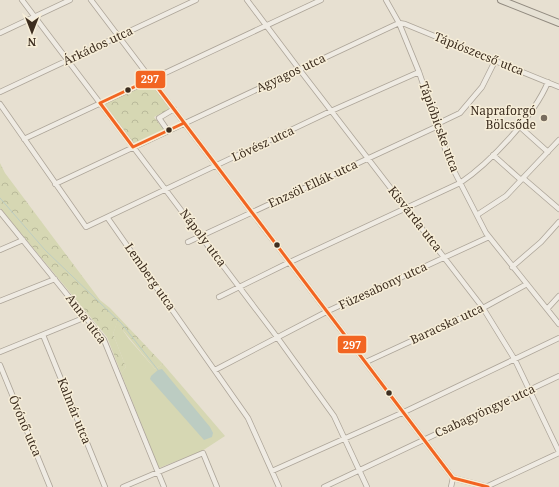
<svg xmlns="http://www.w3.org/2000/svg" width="559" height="487" viewBox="0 0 559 487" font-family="'Noto Serif',serif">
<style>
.grass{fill:#d6d7b3}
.forest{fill:url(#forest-crowns)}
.water{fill:#bcccc2}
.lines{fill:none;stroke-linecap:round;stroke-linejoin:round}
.stream{stroke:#bcccc2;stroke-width:1}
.minor-casing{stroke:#ada599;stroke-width:6}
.major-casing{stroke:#928b80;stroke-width:8}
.minor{stroke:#efebe3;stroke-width:4.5}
.major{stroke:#e6e1d4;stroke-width:6}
.bus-1-casing{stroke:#f7eed8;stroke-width:6}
.bus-1{stroke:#f26522;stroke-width:3}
.bus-dot{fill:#3d2e20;stroke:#f7eed8;stroke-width:1.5}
.poi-dot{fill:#786c5e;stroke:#f7eed8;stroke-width:1.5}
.labels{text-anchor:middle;stroke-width:3;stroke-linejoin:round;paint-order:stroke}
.street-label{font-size:12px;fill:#3d2e20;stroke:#f7eed8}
.poi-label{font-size:12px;fill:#3d2e20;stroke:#f7eed8;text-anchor:end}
.line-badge{stroke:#f7eed8;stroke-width:1.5}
.badge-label{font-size:11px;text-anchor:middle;font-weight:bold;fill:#fff}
</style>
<defs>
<pattern id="forest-crowns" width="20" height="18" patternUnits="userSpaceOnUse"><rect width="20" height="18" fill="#d6d7b3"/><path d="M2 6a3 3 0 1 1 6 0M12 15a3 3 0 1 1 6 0" fill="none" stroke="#b9b99a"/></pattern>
</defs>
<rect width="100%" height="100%" fill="#e7e0d1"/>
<!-- grass -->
<path class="grass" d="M117 322 129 339 155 369 163 364 225 436 202 451 159 468 121 373 126 367 113 334Z"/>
<!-- forest -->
<path class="forest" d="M148 82 152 84 171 109 154 117 164 130 135 145 104 103Z
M0 163 5 173 100 300 110 308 163 364 155 369 117 323 113 334 126 367 121 373 107 337 0 208Z"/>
<!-- water -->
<path class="water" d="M162 369 210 427 213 433 212 437 204 440 150 379 151 376 158 370Z"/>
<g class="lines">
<!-- stream -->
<path class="stream" d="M0 198 45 250 122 324 158 370"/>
<!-- minor casing -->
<g class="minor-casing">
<path id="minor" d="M22 0 277 337 334 416 367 487
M91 0 453 478
M247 0 299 69 483 308 515 360 559 452
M386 0 399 23 419 72 450 163 486 233 559 324
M0 33 70 0
M0 92 196 0
M0 104 86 227 331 111 419 72
M437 124 460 113 482 87 495 61
M519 126 548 152
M168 131 159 118 174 109
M24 139 321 0
M493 155 521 180
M523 178 559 209
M55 184 399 23 405 24 559 87
M0 212 104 340 164 487
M477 215 506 196 559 140
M107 217 248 418 279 487
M188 242 438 126
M0 250 23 240
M512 267 541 242 559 222
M219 297 290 262 460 183C490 163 534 116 548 82
M0 301 55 279
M548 308 559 296
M43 335 105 487
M0 352 86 317
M366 362 483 308 527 284
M0 365 50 487
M215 370 328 311 489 237
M272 471 404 412 559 338
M453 478 488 487
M488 486 559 453
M123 487 203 453 217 487
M324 487 559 376
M451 487 453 478"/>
</g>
<!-- major casing -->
<g class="major-casing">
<path id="major" d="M501 0 559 23"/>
</g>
<!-- minor -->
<use href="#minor" class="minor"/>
<!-- major -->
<use href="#major" class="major"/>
<!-- bus-1 casing -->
<g class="bus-1-casing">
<path id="bus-1" d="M184 123 133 147 100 103 151 79 453 478
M453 478 488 487"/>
</g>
<!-- bus-1 -->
<use href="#bus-1" class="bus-1"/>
</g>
<!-- markers -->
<g class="bus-dot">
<circle cx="128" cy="90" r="3.5"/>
<circle cx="169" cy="130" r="3.5"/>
<circle cx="277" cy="245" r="3.5"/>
<circle cx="389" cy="393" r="3.5"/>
</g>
<circle class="poi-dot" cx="544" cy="118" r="4"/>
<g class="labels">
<!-- street labels -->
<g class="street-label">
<text transform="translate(98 46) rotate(-25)" y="4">Árkádos utca</text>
<text transform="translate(479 54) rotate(22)" y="4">Tápiószecső utca</text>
<text transform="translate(291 73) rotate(-25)" y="4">Agyagos utca</text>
<text transform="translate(439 127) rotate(70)" y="4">Tápióbicske utca</text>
<text transform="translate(263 144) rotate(-25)" y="4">Lövész utca</text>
<text transform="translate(313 184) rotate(-25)" y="4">Enzsöl Ellák utca</text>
<text transform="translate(415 219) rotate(52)" y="4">Kisvárda utca</text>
<text transform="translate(203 238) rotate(53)" y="4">Nápoly utca</text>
<text transform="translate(150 277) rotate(55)" y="4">Lemberg utca</text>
<text transform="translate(383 286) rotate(-25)" y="4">Füzesabony utca</text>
<text transform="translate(86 319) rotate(53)" y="4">Anna utca</text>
<text transform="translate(447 324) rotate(-25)" y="4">Baracska utca</text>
<text transform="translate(74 411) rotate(68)" y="4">Kalmár utca</text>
<text transform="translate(485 411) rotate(-25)" y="4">Csabagyöngye utca</text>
<text transform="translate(25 426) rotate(67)" y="4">Óvónő utca</text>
</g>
<!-- poi labels -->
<g class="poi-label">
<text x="536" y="115">Napraforgó<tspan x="536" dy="14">Bölcsőde</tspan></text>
</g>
</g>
<g class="line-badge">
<rect x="135" y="70" width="31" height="19" rx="4" fill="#f26522"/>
<rect x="337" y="335" width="30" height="19" rx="4" fill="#f26522"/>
</g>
<g class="badge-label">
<text x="150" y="83">297</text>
<text x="352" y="349">297</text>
</g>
<!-- north arrow -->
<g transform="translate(32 32) rotate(180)" stroke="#f7eed8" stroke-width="3" paint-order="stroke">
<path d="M0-3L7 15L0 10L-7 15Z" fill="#3d2e20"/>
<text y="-6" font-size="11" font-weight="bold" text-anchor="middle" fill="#3d2e20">N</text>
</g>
</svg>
